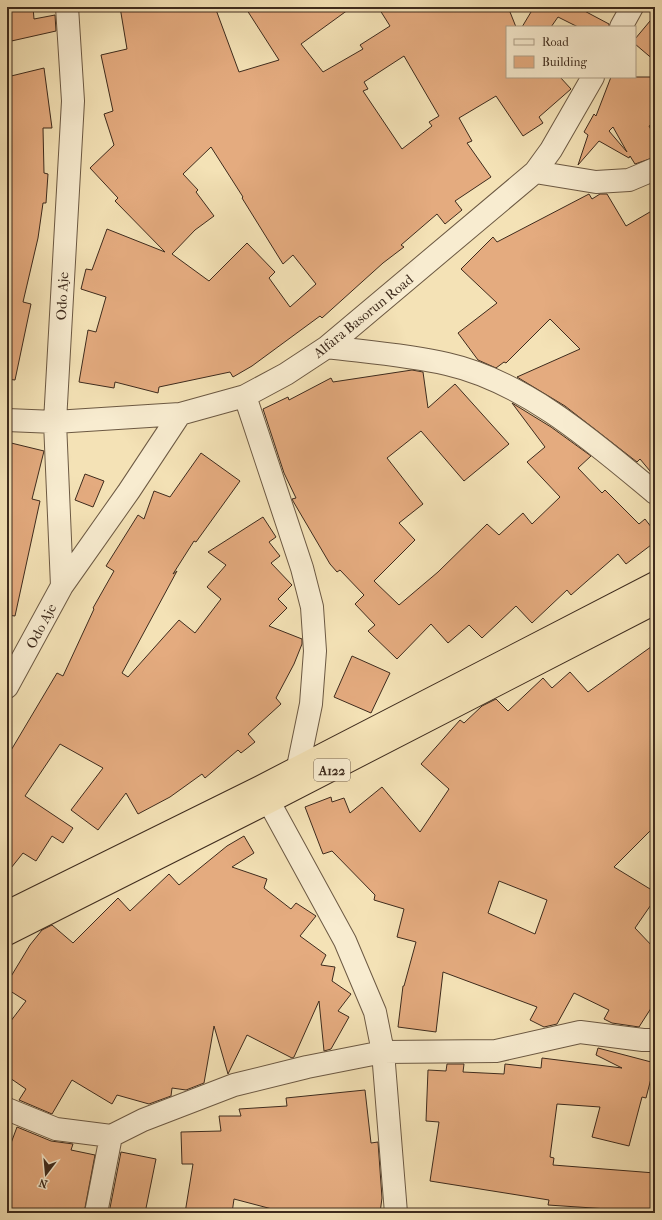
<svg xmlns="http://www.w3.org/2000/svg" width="662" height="1220" viewBox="0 0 662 1220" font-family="'IM FELL French Canon',serif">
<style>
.building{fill:#e4ab7f;stroke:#3e2b1d;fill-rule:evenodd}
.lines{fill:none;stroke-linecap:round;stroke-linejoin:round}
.minor-casing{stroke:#6c5943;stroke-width:24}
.highway-casing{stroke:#3e2b1d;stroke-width:24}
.minor{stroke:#f8ecd0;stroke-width:22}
.highway{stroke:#f4e2b6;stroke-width:22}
.labels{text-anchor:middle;stroke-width:3;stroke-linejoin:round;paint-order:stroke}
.shield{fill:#f8ecd0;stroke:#766553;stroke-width:1}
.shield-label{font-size:13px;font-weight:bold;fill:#3e2b1d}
.street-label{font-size:14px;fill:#3e2b1d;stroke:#f8ecd0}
</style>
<rect width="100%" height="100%" fill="#f4e2b6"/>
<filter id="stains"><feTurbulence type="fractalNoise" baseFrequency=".005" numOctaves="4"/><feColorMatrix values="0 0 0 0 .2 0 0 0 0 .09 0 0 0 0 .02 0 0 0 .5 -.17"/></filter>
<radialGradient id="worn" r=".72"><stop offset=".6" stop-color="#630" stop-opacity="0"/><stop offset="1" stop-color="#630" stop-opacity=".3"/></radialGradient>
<!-- building -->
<path class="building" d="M7 7H33L34 19 55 15 56 31 7 42Z
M120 7H215L239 72 279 60 245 7H352L301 44 323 72 363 49 360 45 390 26 378 7H508L516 27H507V77H560L571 89 539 117 543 123 523 136 496 96 459 118 472 141 467 143 491 177 455 201 462 210 445 224 437 214 401 245 404 247 383 263 322 318 320 316 252 366 233 377 230 372 159 387 158 393 115 382 114 388 79 382 88 330 96 332 106 297 81 289 86 269 92 270 107 229 165 252 115 201 118 198 90 168 114 145 104 114 113 111 101 55 127 49ZM404 56 439 116 429 122 432 126 402 149 363 91 368 89 364 82ZM211 147 243 197 242 198 283 264 293 255 316 284 290 307 269 278 275 272 247 243 209 281 172 254 195 230 214 216 196 192 198 190 183 174Z
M534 7H577L609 24V27H578L558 17 551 27H522Z
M655 15V61L635 44V39Z
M44 68 52 128H43L44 173 48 174 46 203H43L38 238 23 302 31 304 15 380 7 379V102L11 101 7 77Z
M611 77H655V122L649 126 655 137V157L635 164 630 156 629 158 599 141 578 165 588 135 584 132 594 114 596 116ZM613 127 627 152 609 131Z
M589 194 592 199 600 194H607L626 226 655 209V477L640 459 637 462 565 406 517 377 580 349 550 319 506 363 504 362 496 368 478 360 458 333 497 303 461 269 493 237 497 242Z
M412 370 423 372 428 408 455 384 509 444 464 481 421 431 387 458 423 504 399 523 415 540 374 581 399 605 438 572 487 524 499 535 523 513 532 524 560 497 527 462 545 447 512 403 551 427 591 456 578 468 602 493 605 490 639 524 645 519 655 532V542L626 564 618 554 571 595 567 590 532 623 516 606 482 638 469 625 448 643 431 624 397 659 368 631 375 625 355 604 364 595 340 570 337 572 330 564 293 501 292 499 296 498 284 473 263 409 288 397 289 400 331 378 333 382Z
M7 442 44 451 32 499 40 501 15 616 7 615Z
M201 453 240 481 196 542 194 541 173 574 177 571 122 673 128 677 179 620 195 633 221 599 207 587 226 565 208 552 263 517 276 537 269 542 280 556 271 563 292 585 278 599 287 608 269 626 302 639V644L294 664 276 698 281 704 248 734 255 742 241 753 238 750 205 778 202 774 170 797 138 814 126 793 98 830 71 810 103 768 60 744 25 796 73 828 63 843 52 836 36 861 23 853 7 873V757L57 673 63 676 94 609 93 608 114 571 106 566 138 515 144 519 154 491 170 497Z
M85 474 104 481 93 507 75 500Z
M655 644V826L614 867 655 892V899L635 928 655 949V1002L639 1027 612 1023 604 1019 609 1010 574 993 557 1024 544 1027 530 1020 537 1007 443 972 436 1032 398 1027 403 986H404L416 942 397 937 404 909 374 900 375 895 332 851 323 854 305 807 331 797 332 802 344 798 350 813 382 787 420 832 449 789 421 764 460 720 464 723 482 706 496 699 508 711 543 678 552 688 570 672 588 692ZM499 881 547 900 535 934 488 913Z
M352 656 390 673 371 713 334 697Z
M244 836 254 853 232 867 267 879 264 888 291 909 296 903 316 916 300 936 326 955 321 965 335 967 332 981 351 994 338 1011 349 1017 331 1049 324 1051 319 1001 294 1057 292 1058 247 1035 228 1074 214 1026 204 1083 186 1090 172 1088 171 1096 149 1104 117 1095 112 1104 72 1080 52 1114 19 1100 26 1089 7 1076V1026L26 1001 7 989V983L30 945 42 930 52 925 73 943 118 898 130 911 169 874 179 885 227 846Z
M598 1048 655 1063 646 1098 642 1097 629 1146 592 1137 600 1107 557 1104 550 1157 554 1158 553 1165 655 1173V1213H609L608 1209 548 1205 549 1200 430 1181 439 1122 426 1121 428 1070 446 1071 447 1064H464L463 1072 504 1074 505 1064 541 1068 542 1058 622 1068 596 1055Z
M365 1090 371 1143 378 1142 382 1198 380 1213H270L272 1209 234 1199 232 1213H185L193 1164H182L181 1132 221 1131 219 1116H241L239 1109 287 1106 286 1098Z
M17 1127 51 1141 73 1144 71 1150 95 1155 84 1213H26L7 1208V1154Z
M121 1152 156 1159 145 1213H109Z"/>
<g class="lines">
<!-- minor casing -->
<g class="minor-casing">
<path id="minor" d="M621 27 632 7
M535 172 596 182 629 180 655 169
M327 347C367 352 408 355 447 364 526 382 595 443 655 493
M245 396 302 568 312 607 315 651 311 704 298 767
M7 420 55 422 180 414 245 396 286 374 327 347 535 172 551 150 593 77
M62 586 129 491 180 414
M7 687 62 586 55 422 73 101 67 7
M269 802 345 941 375 1012 383 1052 396 1213
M7 1109 56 1129 111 1136 143 1120 234 1085 307 1067 383 1052 496 1051 580 1032 643 1040H655
M96 1213 111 1136"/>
</g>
<!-- highway casing -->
<g class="highway-casing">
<path id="highway" d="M7 912 260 787 655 583
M7 934 269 802 655 603"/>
</g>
<!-- minor -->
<use href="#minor" class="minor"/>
<!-- highway -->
<use href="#highway" class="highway"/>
</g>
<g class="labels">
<!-- shield labels -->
<rect class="shield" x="314" y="759" width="36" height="22" rx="3"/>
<g class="shield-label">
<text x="332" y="775">A122</text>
</g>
<!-- street labels -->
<g class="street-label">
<text transform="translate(62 296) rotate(-87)" y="5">Odo Aje</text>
<text transform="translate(363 316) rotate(-39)" y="5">Alfara Basorun Road</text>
<text transform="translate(41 626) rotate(-62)" y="5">Odo Aje</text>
</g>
</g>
<!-- margin -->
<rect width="662" height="1220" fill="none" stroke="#f4e2b6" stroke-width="24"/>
<rect x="8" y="8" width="646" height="1204" fill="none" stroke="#3e2b1d" stroke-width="2"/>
<rect x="12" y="12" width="638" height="1196" fill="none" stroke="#3e2b1d"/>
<!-- legend -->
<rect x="506" y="26" width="130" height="52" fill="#f8ecd0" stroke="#ae9f88"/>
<rect x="514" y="39" width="20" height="6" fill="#f8ecd0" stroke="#ae9f88"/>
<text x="542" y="46" font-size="12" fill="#3e2b1d">Road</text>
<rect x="514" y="56" width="20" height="12" fill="#e4ab7f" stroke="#ae9f88"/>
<text x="542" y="66" font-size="12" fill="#3e2b1d">Building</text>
<!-- north arrow -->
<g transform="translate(46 1174) rotate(196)" stroke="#f8ecd0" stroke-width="3" paint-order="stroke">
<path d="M0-3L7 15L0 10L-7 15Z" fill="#3e2b1d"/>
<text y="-6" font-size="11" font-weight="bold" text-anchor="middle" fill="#3e2b1d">N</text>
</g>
<rect width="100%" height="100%" filter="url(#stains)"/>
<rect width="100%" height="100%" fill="url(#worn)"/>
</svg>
